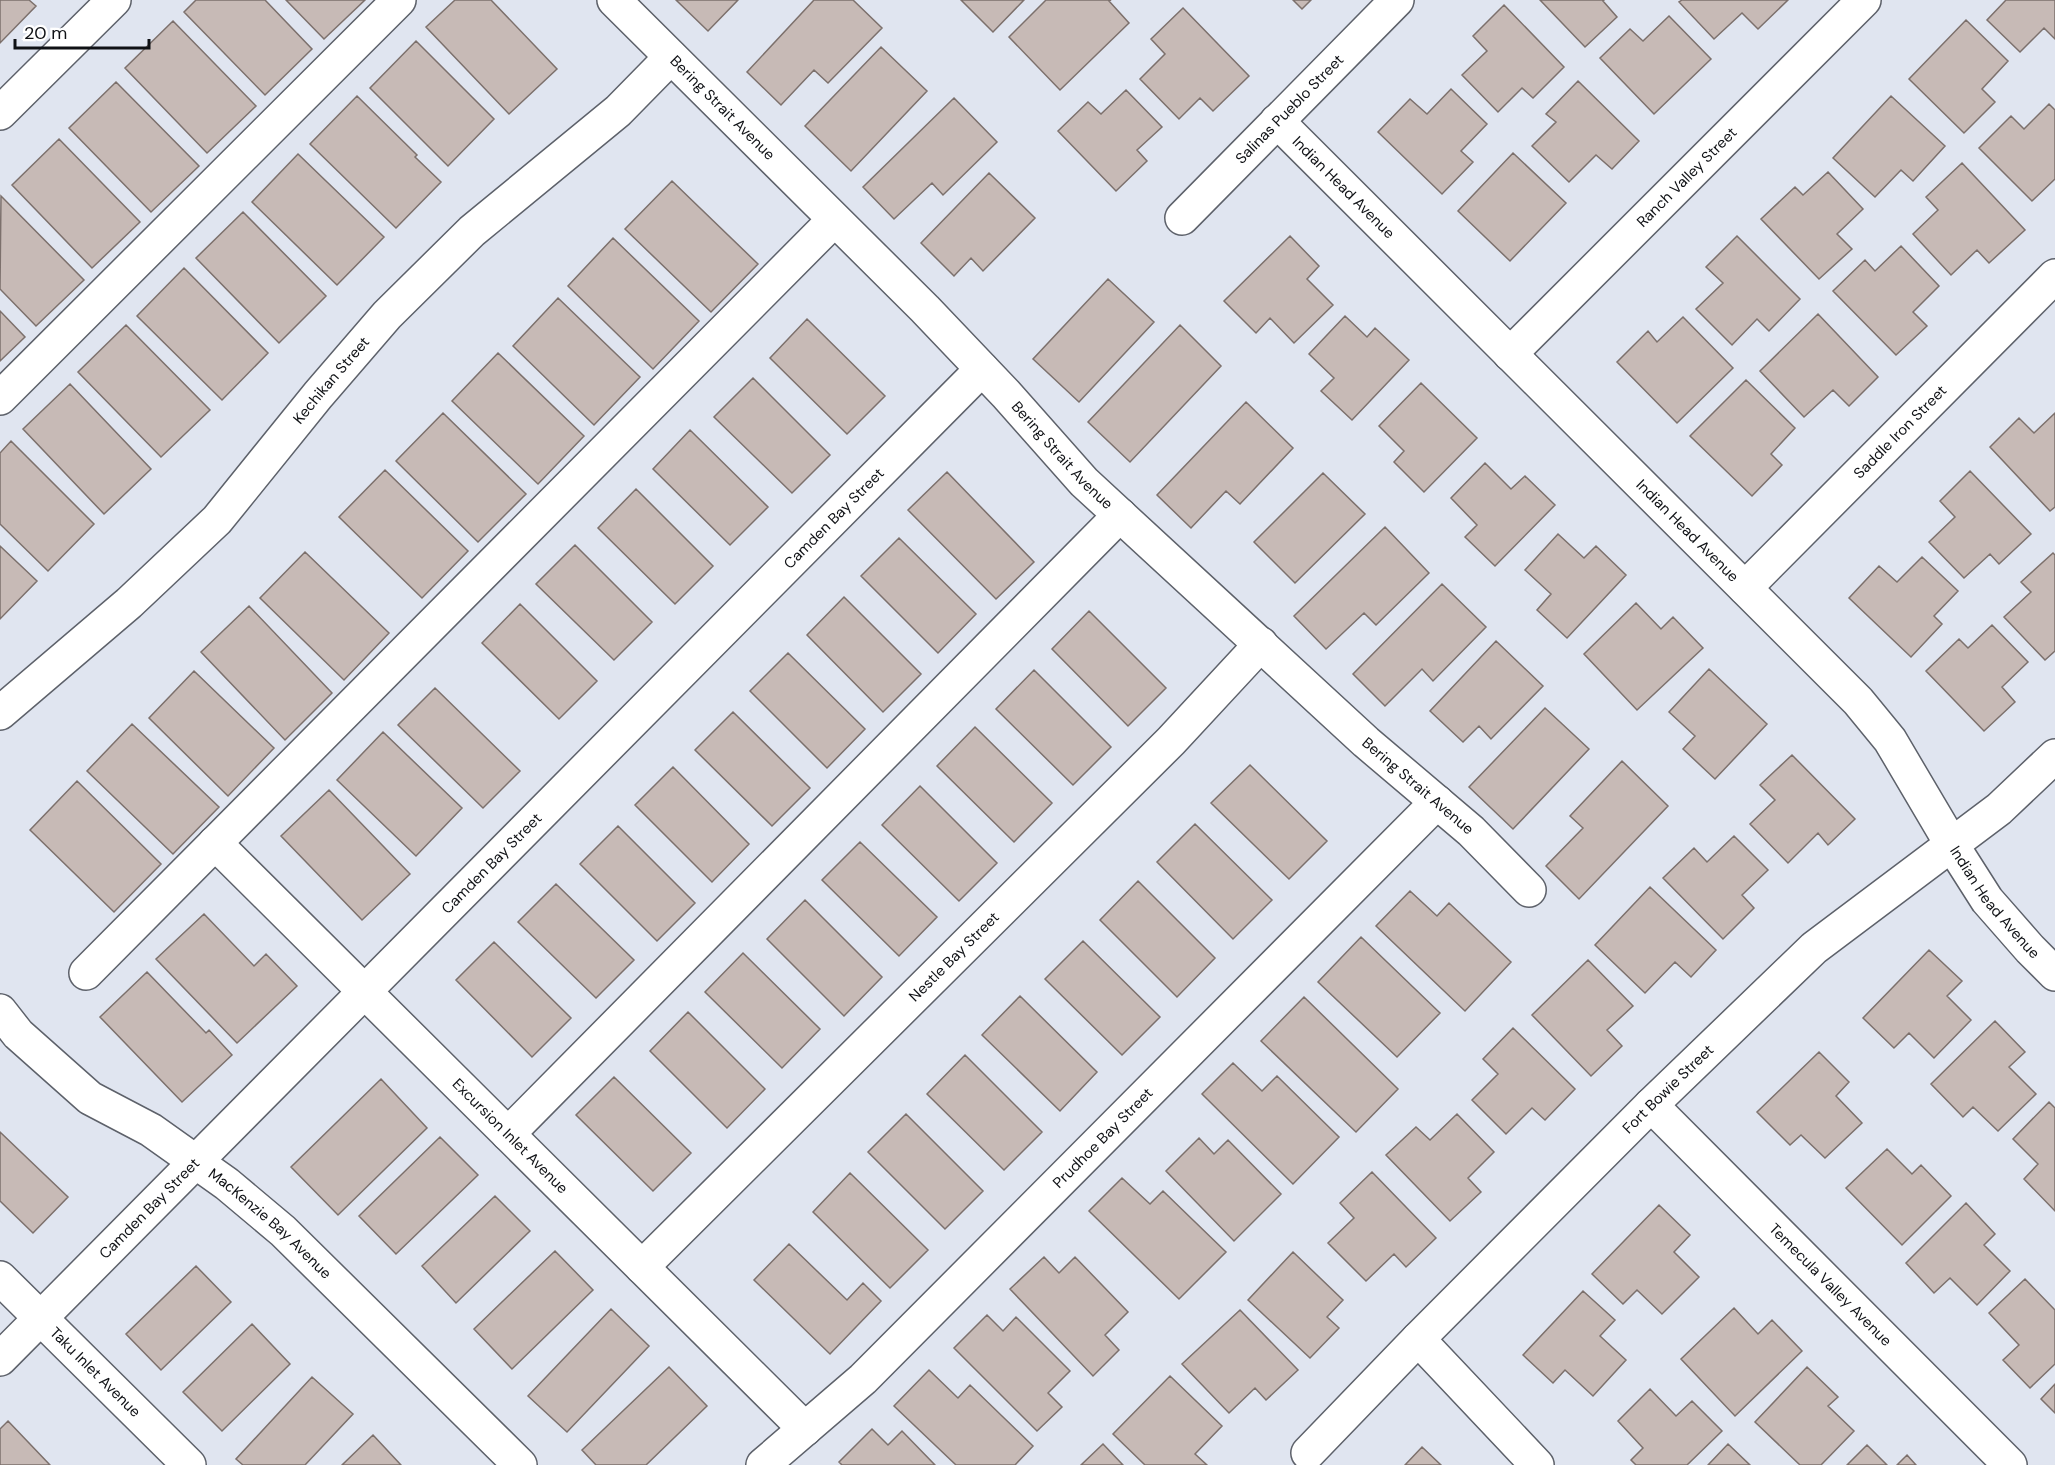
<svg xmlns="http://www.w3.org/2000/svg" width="2055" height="1465" viewBox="0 0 2055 1465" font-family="'DM Sans',sans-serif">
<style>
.building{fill:#c7bab6;stroke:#7c706c;stroke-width:1.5}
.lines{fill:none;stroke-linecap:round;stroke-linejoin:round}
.minor-casing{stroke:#5d616a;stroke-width:36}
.minor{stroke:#fff;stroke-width:33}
.labels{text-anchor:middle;stroke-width:5;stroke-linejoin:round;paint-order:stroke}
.street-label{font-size:15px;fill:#0f1115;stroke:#fff}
</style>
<rect width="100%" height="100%" fill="#e0e5f0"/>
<!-- building -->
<path class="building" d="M0 0H29L36 6 0 43Z
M196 0H265L312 49 265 95 184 12Z
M286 0H365L324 39Z
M455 0H491L557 69 509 114 426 27Z
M676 0H738L708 31Z
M814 0H853L882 28 828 83 814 70 781 105 747 72Z
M961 0H1024L993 32Z
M1046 0H1111L1109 1 1129 23 1060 90 1009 37Z
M1293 0H1311L1302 9Z
M1540 0H1604L1603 1 1617 17 1585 47Z
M1682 0H1788L1758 29 1742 13 1714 39 1679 2Z
M2006 0H2055V39L2044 28 2020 52 1987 20Z
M1504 5 1564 67 1533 98 1522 88 1498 112 1462 75 1487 51 1473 36Z
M1183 8 1249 76 1213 111 1200 98 1179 119 1140 79 1165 54 1151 39Z
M1669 16 1711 59 1654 114 1600 58 1630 29 1643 41Z
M1966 20 2008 61 1982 89 1995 102 1964 133 1909 79Z
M173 21 256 106 207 153 125 68Z
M416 41 494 119 448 166 370 88Z
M881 47 927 91 851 171 805 126Z
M1578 81 1639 141 1612 169 1596 155 1569 182 1532 146 1556 122 1546 114Z
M116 82 199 166 151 212 69 128Z
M1451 89 1487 124 1461 151 1473 162 1442 194 1378 132 1410 99 1427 114Z
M1126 90 1162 127 1137 150 1147 161 1116 191 1058 131 1088 102 1101 114Z
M357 96 417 155 415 157 441 182 396 228 310 144Z
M1891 96 1945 146 1913 181 1901 170 1875 197 1833 158Z
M954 98 997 142 943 195 932 183 894 219 863 187Z
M2049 104 2055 110V179L2032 201 1979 148 2011 116 2024 129Z
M59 139 140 222 92 268 12 185Z
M1513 153 1566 203 1510 261 1458 211Z
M298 154 384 237 337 285 252 202Z
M1962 163 2025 230 1989 263 1977 250 1951 275 1913 234 1938 210 1926 197Z
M1828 172 1863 209 1837 234 1852 249 1819 279 1761 219 1795 187 1803 195Z
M989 173 1035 218 983 271 971 258 954 276 921 243Z
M672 181 758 264 711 312 625 229Z
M1 196 84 280 36 326 0 289Z
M243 212 326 296 279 343 196 258Z
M1290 236 1319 266 1307 279 1333 305 1294 343 1270 318 1256 333 1224 301Z
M1737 236 1800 299 1769 331 1757 319 1732 345 1696 309 1723 283 1706 267Z
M613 238 699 321 653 369 568 286Z
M1901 246 1939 286 1913 312 1927 326 1896 355 1833 291 1865 260 1875 271Z
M184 268 268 353 222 400 137 316Z
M1108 279 1154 322 1079 402 1033 359Z
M558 298 640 377 594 425 513 346Z
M0 311 25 337 0 361Z
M1818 314 1878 377 1849 406 1833 390 1804 417 1760 371Z
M1345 316 1367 337 1375 328 1409 360 1352 420 1321 391 1334 378 1309 354Z
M1683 317 1733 368 1677 423 1617 362 1648 331 1657 342Z
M807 319 885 396 847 434 770 358Z
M126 325 210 410 161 457 78 372Z
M1180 325 1221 366 1130 462 1088 422Z
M498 353 584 436 538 484 452 401Z
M753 378 830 455 792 493 714 417Z
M1746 380 1795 428 1771 454 1782 465 1752 496 1690 436Z
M1421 383 1477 438 1424 492 1394 462 1404 451 1379 426Z
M70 384 151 469 104 514 23 429Z
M1246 402 1293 448 1240 504 1226 491 1191 528 1157 495Z
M443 413 526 494 478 542 396 461Z
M2055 413V507L2050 511 1990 447 2019 418 2034 433Z
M690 430 768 507 730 545 653 469Z
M11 441 94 524 48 571 0 524V453Z
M1485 463 1511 489 1525 476 1555 505 1495 566 1465 537 1477 525 1451 498Z
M385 470 468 551 422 598 339 517Z
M1970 471 2031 534 1999 564 1990 554 1964 578 1929 542 1955 517 1940 501Z
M947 472 1034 562 996 599 908 510Z
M1323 473 1365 514 1295 583 1254 542Z
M636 489 713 566 675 604 598 528Z
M1385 527 1429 573 1376 625 1364 613 1326 649 1294 616Z
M1558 534 1584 558 1596 546 1626 575 1567 638 1537 610 1551 594 1525 570Z
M899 538 976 614 938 653 861 576Z
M575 545 652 622 614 660 536 584Z
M0 546 37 581 0 619Z
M305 552 389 633 344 680 260 598Z
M2053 553 2055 555V651L2045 660 2004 617 2031 592 2021 582Z
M1922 557 1958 591 1934 616 1942 624 1911 657 1849 598 1879 566 1897 582Z
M1442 584 1486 627 1433 681 1422 669 1385 706 1353 674Z
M844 597 921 674 883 712 807 635Z
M1636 603 1661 629 1673 617 1703 648 1637 710 1584 654Z
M520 604 597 681 559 719 482 643Z
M249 606 332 693 285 740 201 652Z
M1089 611 1166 688 1128 726 1052 649Z
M1992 625 2028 662 2002 687 2015 702 1984 731 1926 671 1959 639 1968 648Z
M1496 641 1543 686 1491 739 1479 726 1463 742 1430 711Z
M788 653 865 729 827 768 750 691Z
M1709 669 1767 724 1715 779 1683 749 1695 736 1669 712Z
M1034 670 1111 747 1073 785 996 709Z
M194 671 274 748 228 796 149 718Z
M435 688 520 771 483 808 398 725Z
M1545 708 1589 749 1513 829 1469 787Z
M733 712 810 788 772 826 695 750Z
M132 724 219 807 173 854 87 771Z
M975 727 1052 803 1014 842 937 766Z
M383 732 462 808 416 856 337 780Z
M1792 755 1855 819 1828 845 1818 833 1788 863 1750 824 1775 800 1760 785Z
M1622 761 1668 806 1579 899 1546 866 1583 828 1570 816Z
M1250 765 1327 841 1289 879 1211 803Z
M673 767 749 844 712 882 635 805Z
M77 781 161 864 114 912 30 830Z
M920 786 997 863 959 901 882 825Z
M329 790 410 874 362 920 281 836Z
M1195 824 1272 900 1233 939 1157 862Z
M618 826 695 903 657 941 580 864Z
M1734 836 1768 870 1742 895 1754 908 1723 939 1663 878 1694 848 1707 862Z
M860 842 937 917 899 956 822 880Z
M1138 881 1215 958 1177 997 1100 920Z
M556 884 634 960 596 998 518 922Z
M1650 887 1716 950 1691 977 1675 962 1645 993 1595 945Z
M1410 891 1437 916 1449 903 1511 962 1465 1011 1376 926Z
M805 900 882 977 844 1016 767 939Z
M204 914 254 966 266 954 297 986 237 1043 156 959Z
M1361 937 1440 1013 1397 1057 1318 982Z
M1083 941 1160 1017 1122 1055 1045 979Z
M494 942 571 1018 532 1057 456 980Z
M1929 950 1962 981 1947 996 1971 1020 1934 1058 1909 1033 1894 1048 1863 1018Z
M743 953 820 1029 782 1068 705 992Z
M1588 960 1633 1006 1607 1030 1622 1046 1591 1076 1532 1015Z
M147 972 206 1033 209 1030 232 1055 182 1102 100 1017Z
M1020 996 1097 1072 1060 1111 982 1035Z
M1304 997 1398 1089 1356 1132 1261 1041Z
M688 1012 765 1089 727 1128 650 1051Z
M1995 1021 2025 1052 2009 1067 2036 1094 1998 1131 1973 1107 1963 1117 1931 1084Z
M1513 1028 1575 1089 1545 1120 1532 1108 1506 1134 1472 1100 1498 1074 1483 1059Z
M1819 1052 1849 1082 1836 1096 1862 1123 1825 1158 1801 1135 1790 1145 1757 1112Z
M965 1055 1042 1132 1004 1170 927 1094Z
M1233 1063 1262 1091 1277 1076 1339 1137 1293 1184 1202 1094Z
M614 1077 691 1153 653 1191 576 1115Z
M381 1079 427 1128 338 1215 291 1167Z
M2049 1102 2055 1108V1211L2024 1179 2038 1164 2013 1139Z
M906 1114 983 1191 945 1229 868 1152Z
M1457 1114 1494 1152 1468 1178 1481 1192 1450 1221 1386 1155 1416 1127 1430 1140Z
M0 1132 68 1197 33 1233 0 1201Z
M440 1137 478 1175 396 1254 359 1216Z
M1199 1138 1214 1154 1228 1140 1281 1194 1234 1241 1166 1171Z
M1887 1149 1912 1174 1921 1165 1951 1196 1902 1245 1846 1188Z
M1372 1172 1436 1238 1406 1267 1394 1254 1366 1281 1328 1243 1354 1218 1340 1203Z
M850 1173 928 1250 890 1288 813 1212Z
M1122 1178 1150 1204 1163 1191 1226 1252 1179 1299 1089 1211Z
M495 1196 530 1231 456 1303 422 1266Z
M1966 1203 1995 1234 1984 1245 2010 1271 1977 1305 1950 1278 1934 1293 1906 1263Z
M1659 1205 1690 1235 1674 1252 1699 1277 1662 1314 1637 1290 1623 1304 1592 1274Z
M789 1244 847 1300 863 1283 881 1301 830 1354 754 1280Z
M555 1251 593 1290 512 1369 474 1329Z
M1293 1252 1343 1300 1327 1317 1339 1328 1310 1358 1248 1300Z
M1044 1257 1059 1273 1075 1257 1128 1312 1105 1335 1119 1350 1093 1376 1010 1289Z
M196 1266 231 1302 161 1370 126 1334Z
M2025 1279 2055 1310V1364L2030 1388 2003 1360 2019 1345 1989 1313Z
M1583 1291 1615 1320 1600 1336 1626 1360 1593 1396 1565 1370 1553 1383 1523 1355Z
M1734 1308 1758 1334 1772 1320 1802 1351 1735 1416 1681 1359Z
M611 1309 649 1346 567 1432 528 1396Z
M1240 1310 1298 1370 1266 1400 1255 1388 1229 1413 1182 1364Z
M987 1315 1003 1331 1016 1317 1070 1371 1048 1393 1062 1407 1037 1431 954 1348Z
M252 1324 290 1364 222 1431 183 1392Z
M669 1367 707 1406 646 1465H596L582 1450Z
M1807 1367 1838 1397 1828 1406 1854 1431 1821 1465H1800L1755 1422Z
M929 1370 958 1398 970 1385 1033 1446 1015 1465H956L894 1406Z
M1170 1376 1222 1426 1195 1454 1207 1465H1145L1113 1434Z
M312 1377 353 1414 305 1465H243L236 1459Z
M2055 1384V1413L2041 1399Z
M1650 1389 1676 1416 1692 1401 1722 1431 1687 1465H1636L1631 1460 1643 1448 1618 1421Z
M8 1421 50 1465H0V1429Z
M872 1429 888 1445 902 1431 935 1465H842L839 1462Z
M373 1435 401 1465H342Z
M1103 1444 1123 1465H1081Z
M1728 1444 1750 1465H1708Z
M1867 1445 1887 1465H1847Z
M1422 1447 1441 1465H1405Z
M1907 1455 1916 1465H1897Z"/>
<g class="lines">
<!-- minor casing -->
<g class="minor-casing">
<g id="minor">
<path id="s1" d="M614 0 925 309 1006 394 1084 482 1366 742 1471 831 1529 890"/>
<path d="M0 113 114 0"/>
<path id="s2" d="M1277 121 1858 701 1890 740 1952 845 1987 900 2030 949 2055 974"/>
<path id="s3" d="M1182 218 1397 0"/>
<path id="s4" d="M1510 354 1864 0"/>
<path d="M0 398 399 0"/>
<path id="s5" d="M1745 588 2055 276"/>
<path id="s6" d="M0 713 129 603 217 520 318 395 387 315 472 231 618 111 671 57"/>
<path id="s7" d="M215 843 805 1429"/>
<path d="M86 973 834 220"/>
<path id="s8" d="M0 1011 18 1034 90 1098 151 1130 227 1184 283 1231 520 1465"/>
<path id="s9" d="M1651 1105 2010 1465"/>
<path d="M508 1134 1120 515"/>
<path id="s10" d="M642 1267 1171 741 1261 644"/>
<path id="s11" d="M0 1278 189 1465"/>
<path d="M1418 1339 1537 1465"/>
<path id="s12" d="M0 1359 982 369"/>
<path id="s13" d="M1308 1453 1418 1339 1651 1105 1814 948 1999 809 2055 756"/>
<path id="s14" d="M763 1465 863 1379 1437 802"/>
</g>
</g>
<!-- minor -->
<use href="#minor" class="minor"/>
</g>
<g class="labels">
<!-- street labels -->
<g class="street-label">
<text dy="5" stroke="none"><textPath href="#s1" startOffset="153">Bering Strait Avenue</textPath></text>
<text dy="5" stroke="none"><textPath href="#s3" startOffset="153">Salinas Pueblo Street</textPath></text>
<text dy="5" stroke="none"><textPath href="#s4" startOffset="250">Ranch Valley Street</textPath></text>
<text dy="5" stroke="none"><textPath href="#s2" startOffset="94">Indian Head Avenue</textPath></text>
<text dy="5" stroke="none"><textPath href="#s6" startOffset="471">Kechikan Street</textPath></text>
<text dy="5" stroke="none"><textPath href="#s5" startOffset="220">Saddle Iron Street</textPath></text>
<text dy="5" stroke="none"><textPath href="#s1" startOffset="639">Bering Strait Avenue</textPath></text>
<text dy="5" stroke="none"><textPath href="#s12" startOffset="1184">Camden Bay Street</textPath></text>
<text dy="5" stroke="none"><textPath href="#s2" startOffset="580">Indian Head Avenue</textPath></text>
<text dy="5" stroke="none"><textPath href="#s1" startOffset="1125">Bering Strait Avenue</textPath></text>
<text dy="5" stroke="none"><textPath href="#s12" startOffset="698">Camden Bay Street</textPath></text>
<text dy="5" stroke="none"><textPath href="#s2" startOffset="1065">Indian Head Avenue</textPath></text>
<text dy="5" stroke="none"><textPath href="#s10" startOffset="440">Nestle Bay Street</textPath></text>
<text dy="5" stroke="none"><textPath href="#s13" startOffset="512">Fort Bowie Street</textPath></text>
<text dy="5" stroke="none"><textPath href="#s7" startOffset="416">Excursion Inlet Avenue</textPath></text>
<text dy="5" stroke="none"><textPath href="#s14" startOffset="472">Prudhoe Bay Street</textPath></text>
<text dy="5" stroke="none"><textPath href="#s12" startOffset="212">Camden Bay Street</textPath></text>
<text dy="5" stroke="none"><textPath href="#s8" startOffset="346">MacKenzie Bay Avenue</textPath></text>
<text dy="5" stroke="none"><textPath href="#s9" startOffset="254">Temecula Valley Avenue</textPath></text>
<text dy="5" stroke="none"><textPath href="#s11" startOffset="134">Taku Inlet Avenue</textPath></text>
</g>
</g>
<!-- scale -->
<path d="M15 39v9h134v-9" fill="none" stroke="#0f1115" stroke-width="3"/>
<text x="24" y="39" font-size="18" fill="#0f1115" stroke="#ffffff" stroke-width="4.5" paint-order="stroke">20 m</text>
</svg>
